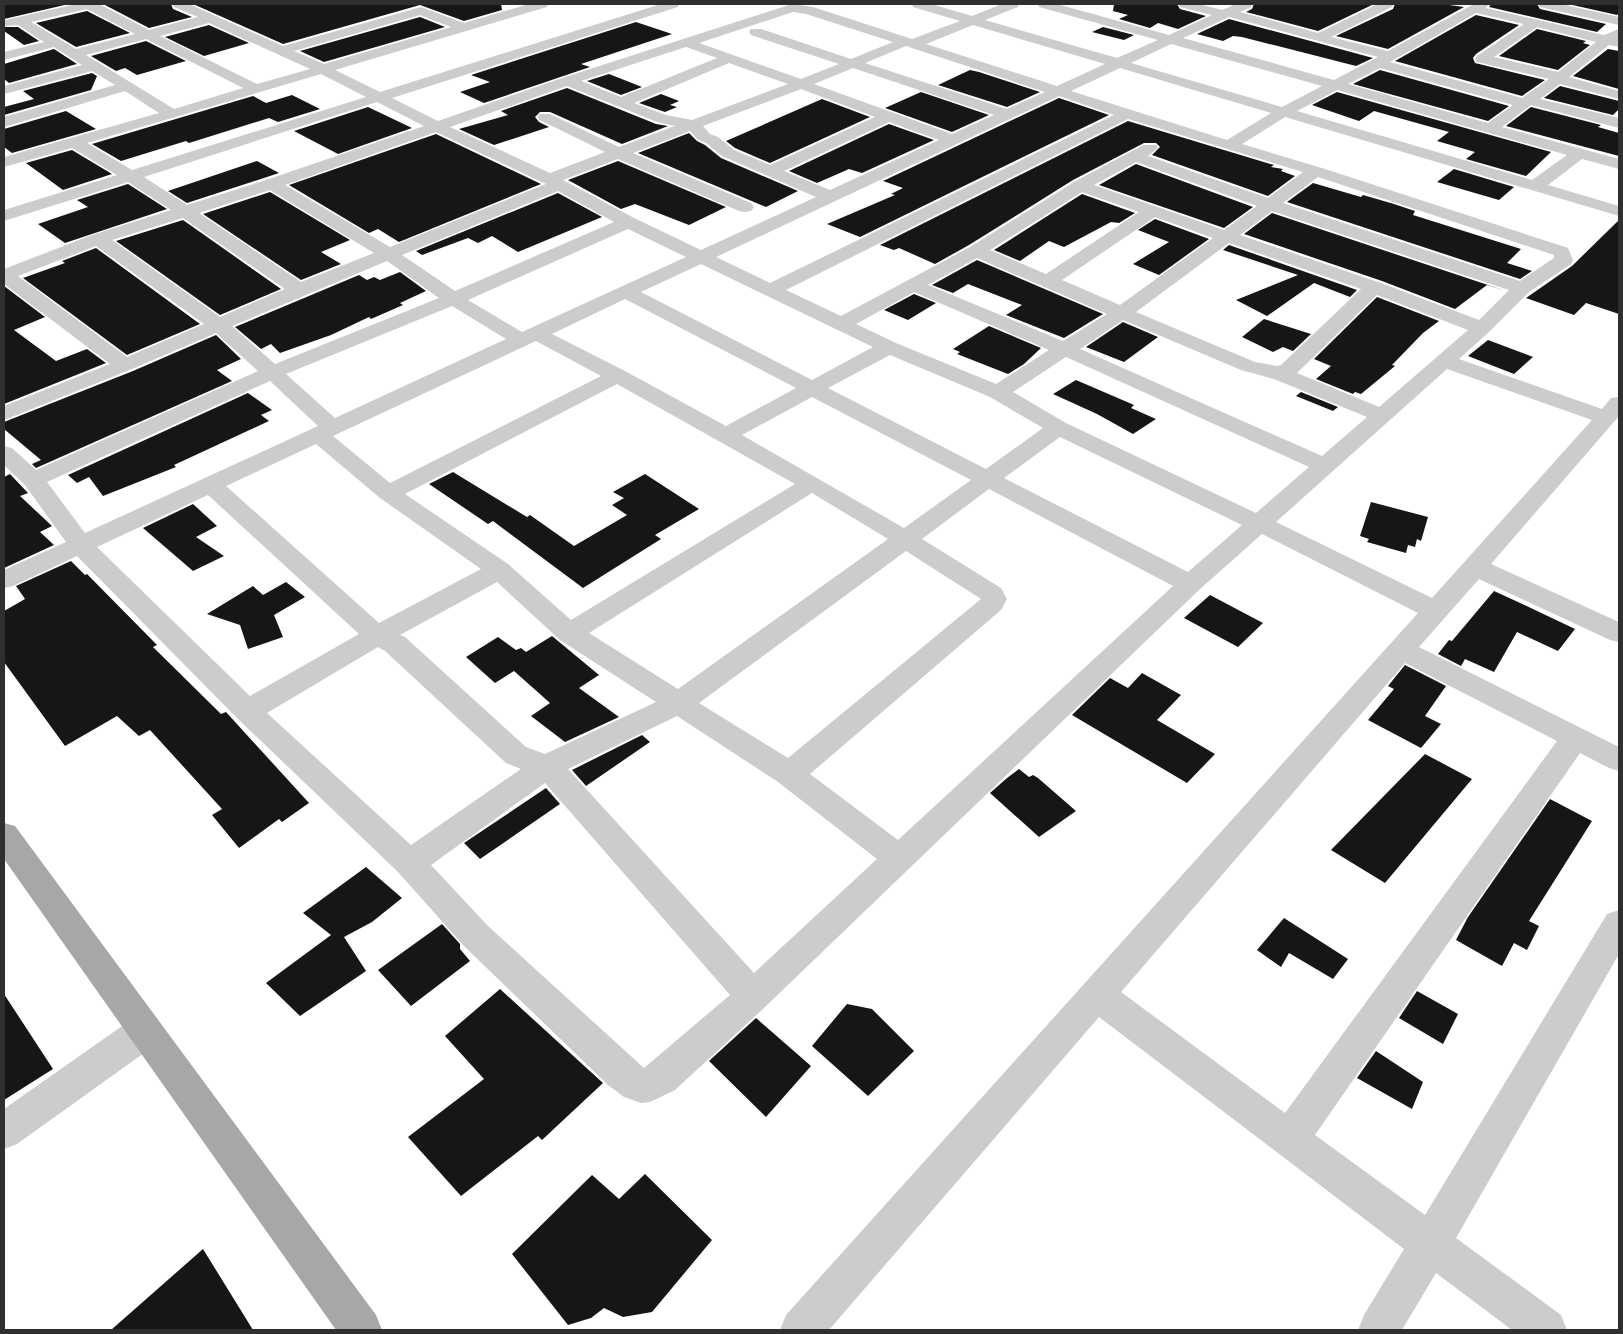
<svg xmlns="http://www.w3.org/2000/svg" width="1623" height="1334" viewBox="0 0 1623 1334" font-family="Signika,sans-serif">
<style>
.building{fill:#161616}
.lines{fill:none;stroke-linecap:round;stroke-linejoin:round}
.minor{fill:#ccc;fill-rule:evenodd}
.major{fill:#a7a7a7;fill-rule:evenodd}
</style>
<rect width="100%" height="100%" fill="#fff"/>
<!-- building -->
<path class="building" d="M4 4H69L4 19Z
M103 4H171L173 9 192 17 149 28Z
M193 4H501L502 10 464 21 420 5 283 44Z
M1114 4H1177L1180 9 1206 16 1178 29 1158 23 1150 28 1119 19 1128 15 1113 11Z
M1254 4H1374L1318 31 1246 12 1252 9Z
M1395 4H1442L1464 7 1388 49 1336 36 1393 9Z
M1491 4H1537L1540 9 1606 24 1597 32 1489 7Z
M1568 4H1619V13L1617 15Z
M87 11 130 33 76 47 36 23Z
M1476 15 1519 25 1476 54 1473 58 1475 63 1545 80 1522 96 1395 61Z
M420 17 445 27 324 62 300 51Z
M1229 19 1373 58 1356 66 1242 37 1233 36 1223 41 1197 34Z
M636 22 672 34 581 64 590 67 484 103 460 92 490 82 471 75Z
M209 25 249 43 204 56 165 37Z
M4 27H18L39 41 24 45 4 31Z
M1103 27 1134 35 1124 40 1092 32Z
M1537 29 1586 41 1583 43 1590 45 1558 70 1499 56Z
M146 41 186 61 137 75 125 68 116 71 91 56Z
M54 49 77 64 9 83 4 79V64Z
M1608 49 1619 51V89L1573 76Z
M970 70 979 72 1040 92 1007 107 938 85Z
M1380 70 1509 106 1488 121 1353 84Z
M92 73 97 76 91 90 4 115V107L34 99 23 91Z
M609 74 642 87 621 95 587 81Z
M1560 86 1619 101V109L1613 115 1544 98Z
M567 88 656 124 668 126 622 144 550 112H540L535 117 539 122 549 127 494 145 459 129 508 115 501 111Z
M921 92 989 115 952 132 885 108Z
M1337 92 1551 152 1526 176 1466 159 1475 152 1437 141 1449 132 1374 111 1359 121 1312 105Z
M661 94 679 101 670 105 677 107 665 112 639 103Z
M292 95 320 109 278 122 269 118 189 143 186 141 121 161 92 144 253 96 266 103Z
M1059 98 1109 115 860 237 827 224 895 195 891 194 903 188 883 181Z
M822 99 870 117 770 163 735 148 726 141Z
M368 107 412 128 338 154 294 131Z
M1531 107 1601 125 1598 127 1619 133V156L1506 126Z
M66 111 96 129 12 153 4 147V129Z
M1128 121 1274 165 1271 167 1283 169 1281 171 1295 176 1268 196 1152 155 1160 147 1156 143H1144L1073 180 969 245 935 264 899 248 894 250 880 245Z
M889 124 934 140 862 173 849 169 817 183 789 171Z
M689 133 697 141 705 145 721 158 798 191 766 207 638 153Z
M436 134 541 184 399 242 378 229 369 233 289 185Z
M72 150 112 174 63 190 26 163Z
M257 161 279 173 187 203 168 191Z
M618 161 726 207 689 225 635 204 621 209 568 180Z
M1136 164 1253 207 1224 228 1099 185Z
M1454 169 1514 187 1499 200 1437 182Z
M1313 183 1361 197 1363 195 1394 204 1415 211 1413 215 1521 249 1507 263 1532 271 1520 279 1287 202Z
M128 184 167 209 65 243 38 224 88 207 77 200Z
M270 192 350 240 321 252 341 264 301 280 203 214Z
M558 193 602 217 518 252 492 236 478 243 468 238 422 255 416 251Z
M1082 194 1135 213 1119 223 1111 222 1064 247 1049 241 1020 261 994 250Z
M1272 213 1506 291 1487 285 1455 309 1382 281 1244 234Z
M1155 219 1209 239 1159 275 1133 264 1169 242 1138 230Z
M183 220 281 289 220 315 116 241Z
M1619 220V314L1586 303 1574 315 1526 298 1572 266Z
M1229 245 1357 290 1350 297 1314 283 1267 316 1236 300 1298 275 1223 250Z
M96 248 200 324 127 355 23 278 65 263 62 261Z
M977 260 1103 314 1064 338 1006 315 1022 305 968 284 953 293 932 285Z
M400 272 426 291 400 303 403 305 371 319 369 317 331 335 280 353 271 344 261 349 235 327 359 275 367 280 374 277 380 280Z
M4 286 45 317 14 330 56 361 87 349 106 363 4 404Z
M914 294 936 303 908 320 884 310Z
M1377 297 1439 321 1423 333 1392 365 1395 366 1361 394 1355 392 1353 394 1316 379 1331 366 1314 359Z
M1264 319 1311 334 1293 351 1283 347 1273 352 1242 337Z
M1123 322 1158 337 1124 362 1086 347Z
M989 326 1041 348 1024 364 1008 374 957 354 960 352 953 349Z
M216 335 241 359 217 370 232 381 36 468 32 464 41 460 4 429V422L133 371Z
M1488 340 1533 357 1514 374 1468 356Z
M1076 380 1134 405 1131 408 1156 419 1133 434 1097 414 1053 394Z
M1301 392 1338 407 1333 411 1296 396Z
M248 393 272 410 261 415 269 421 174 465 176 467 103 496 89 477 77 483 68 475Z
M453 472 527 517 530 515 574 546 627 515 612 505 624 498 613 492 645 474 699 509 655 535 661 539 583 588 493 521 488 524 429 484Z
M10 474 28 493 20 496 52 526 40 532 54 545 4 568V477Z
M1371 502 1428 517 1421 541 1417 539 1415 547 1408 545 1406 553 1367 542 1369 539 1360 536Z
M193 504 217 526 196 537 224 556 193 571 143 528Z
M71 561 85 575 87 574 157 645 153 647 221 714 226 712 309 803 282 822 279 819 239 848 212 815 222 809 150 730 139 736 117 716 65 746 4 662V611L25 599 16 586Z
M286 582 305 597 274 615 283 637 248 649 240 625 207 614 253 586 263 595Z
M1494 591 1518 602 1575 629 1558 651 1517 632 1494 672 1465 659 1461 666 1438 654 1449 640 1452 641Z
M1210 595 1263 623 1238 647 1184 618Z
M552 636 599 675 579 688 619 717 565 742 531 716 550 703 514 671 495 683 466 657 498 637 516 650 521 648 526 652Z
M1405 665 1446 686 1425 716 1441 724 1421 748 1368 720 1394 689 1388 686Z
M1142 673 1181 695 1157 720 1215 754 1187 783 1072 715 1110 678 1128 688Z
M642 735 650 742 586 786 572 770Z
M1425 754 1472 779 1385 883 1331 850Z
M1019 769 1029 777 1033 775 1038 778 1076 811 1039 837 990 793 1007 778Z
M546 788 560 804 480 859 464 843Z
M1550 799 1592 821 1529 921 1539 926 1527 950 1514 943 1502 966 1456 940 1468 917Z
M366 867 402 898 372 922 344 937 366 971 300 1016 266 983 331 935 303 913Z
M1284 918 1348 959 1333 979 1289 953 1281 967 1257 950Z
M442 924 460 944V949L470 961 411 1006 378 970Z
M500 989 603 1083 542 1140 538 1136 461 1196 408 1137 484 1079 445 1036Z
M1417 991 1458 1014 1443 1044 1399 1018Z
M4 994 53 1069 4 1100Z
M847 1004 872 1009 914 1051 868 1096 812 1046Z
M756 1018 811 1066 766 1117 709 1061Z
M1376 1051 1423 1082 1412 1109 1357 1078Z
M645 1174 712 1240 652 1312 623 1317 604 1308 591 1318 568 1325 512 1254 592 1175 619 1199Z
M203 1249 253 1330H111Z"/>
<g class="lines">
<!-- minor -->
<path class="minor" d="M77 4H99L149 30 198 17 174 7 173 4H189L283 46 421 7 464 23 529 4H548L547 7 335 70 380 92 661 4H679L678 7 392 98 438 121 562 78 792 4 813 7 912 39 960 21 913 7 912 4H931L972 16 1002 4H1019L1018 7 985 20 1117 58 1158 40 1039 7 1038 4H1057L1169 35 1212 15 1180 7 1179 4H1199L1222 10 1236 4H1252L1251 7 1240 12 1318 33 1378 4H1393L1392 7 1331 37 1388 51 1474 4H1489L1486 8 1604 35 1619 29V47L1609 45 1569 77 1619 91V99L1560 84 1540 99 1619 118V128L1531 105 1502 127 1619 159V169L1582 159 1548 185 1619 206V216L1285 117 1242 144 1322 168 1568 248 1573 260 1571 264 1529 292 1489 332 1459 359 1602 409 1611 398 1619 397V416L1491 564 1619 622V642L1610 640 1479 579 1419 647 1619 747V771L1609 768 1580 753 1315 1135 1425 1215 1607 914 1619 910V954L1456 1238 1561 1315 1567 1330H1512L1436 1273 1402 1330H1358L1364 1315 1404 1249 1099 1017 829 1330H780L786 1315 1418 613 1262 534 1199 590 765 1007 675 1090 650 1102 641 1103 624 1097 608 1085 464 946 398 872 237 718 77 556 13 586 4 588V570L66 542 25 485 4 465V446L12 448 36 470 258 371 216 333 132 369 4 420V406L110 364 4 284V269L92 235 171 210 128 182 4 221V210L117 175 72 148 4 167V157L159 113 125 91 4 127V117L115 85 92 71 4 94V86L82 65 54 47 4 60V52L44 42 18 25 5 26 4 23 5 20ZM87 9 135 34 76 49 31 22ZM793 12 806 14 893 42 851 59 761 29H751L749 32 751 35 839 64 801 79 699 43ZM1476 13 1524 24 1477 56 1475 59 1477 62 1549 79 1522 98 1390 62ZM420 15 451 27 324 64 294 51ZM1229 17 1378 57 1334 80 1183 38ZM209 23 310 69 257 84 160 36ZM973 25 1105 64 1057 86 926 44ZM1537 27 1596 42 1558 72 1494 57ZM146 39 243 88 174 109 86 55ZM1171 44 1322 86 1282 107 1131 63ZM906 46 1045 92 1007 109 865 63ZM686 47 717 58 621 97 581 81ZM729 63 788 84 692 120 666 115 634 103ZM853 68 994 115 952 134 814 84ZM1120 68 1271 113 1227 140 1071 91ZM1380 68 1513 105 1488 123 1348 84ZM321 74 366 97 132 170 87 143ZM567 86 657 122 675 126 619 147 550 114H540L537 117 540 120 605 152 550 173 450 127ZM801 89 875 117 770 165 734 150 718 137 710 134 703 126ZM1337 90 1567 155 1532 180 1297 111ZM1059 96 1114 115 770 283 716 257ZM377 102 424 126 266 180 187 205 144 177ZM1128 119 1303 172 1268 198 1148 156 1158 148 1156 145H1144L1128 153 1074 182 970 247 841 316 786 290ZM889 122 939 140 830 190 784 171ZM690 131 698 140 706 143 722 156 816 197 701 250 634 218 563 180 618 159 739 211 745 212 751 211 754 207 751 203 633 153ZM436 132 546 184 390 247 285 185ZM1136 162 1257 206 1224 230 1094 185ZM1318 177 1542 251 1554 255V258L1520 281 1283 203ZM270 190 374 253 301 282 199 213ZM558 191 614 222 455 291 402 255ZM1082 192 1139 212 1046 274 990 250ZM1272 211 1509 290 1479 320 1381 283 1240 235ZM1155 217 1213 238 1120 305 1062 280ZM183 218 285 289 220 317 112 240ZM628 229 686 257 522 332 468 300ZM1229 243 1361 289 1281 365 1277 366 1255 362 1136 312ZM96 246 204 324 127 357 18 276ZM977 258 1107 314 1063 341 928 285ZM387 261 439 298 275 364 232 326ZM701 264 873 347 812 380 641 292ZM914 292 1049 350 996 384 896 343 856 324ZM1377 295 1468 330 1379 407 1297 373ZM625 299 796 388 726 426 625 371 552 334ZM452 306 506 339 335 418 286 374ZM1123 320 1241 370 1274 379 1367 417 1322 456 1080 349ZM536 341 601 376 390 483 333 436ZM890 355 990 397 1043 428 986 469 828 388ZM1066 357 1309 467 1256 513 1066 423 1013 392ZM1447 369 1592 420 1432 598 1276 522ZM270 381 318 426 85 533 47 482ZM617 384 795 484 571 620 508 564 405 494ZM812 397 971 480 904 528 742 435ZM1060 437 1242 525 1188 572 1004 478ZM316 444 380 498 481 569 379 623 226 486ZM989 489 1173 586 898 840 810 774 1001 610 1007 599 1001 588 922 539ZM812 493 888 539 678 689 589 633ZM208 495 359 634 250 696 97 547ZM906 551 981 599 788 758 699 703ZM497 582 560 640 656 702 545 754 526 747 405 637 400 635ZM378 647 385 651 506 763 521 769 411 845 267 713ZM1405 663 1557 741 1285 1113 1121 992ZM677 716 778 782 877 859 754 973 568 769ZM545 783 730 995 644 1068 488 926 431 865Z
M1539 4H1561L1619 17V25L1540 7Z
M145 1015 158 1019 163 1031 158 1043 17 1144 4 1149V1109L132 1019Z"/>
<!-- major -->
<path class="major" d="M4 823 15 826 376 1315 382 1330H336L4 859Z"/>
</g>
<!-- border -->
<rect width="1623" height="1334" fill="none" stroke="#2f2f2f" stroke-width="10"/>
</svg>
